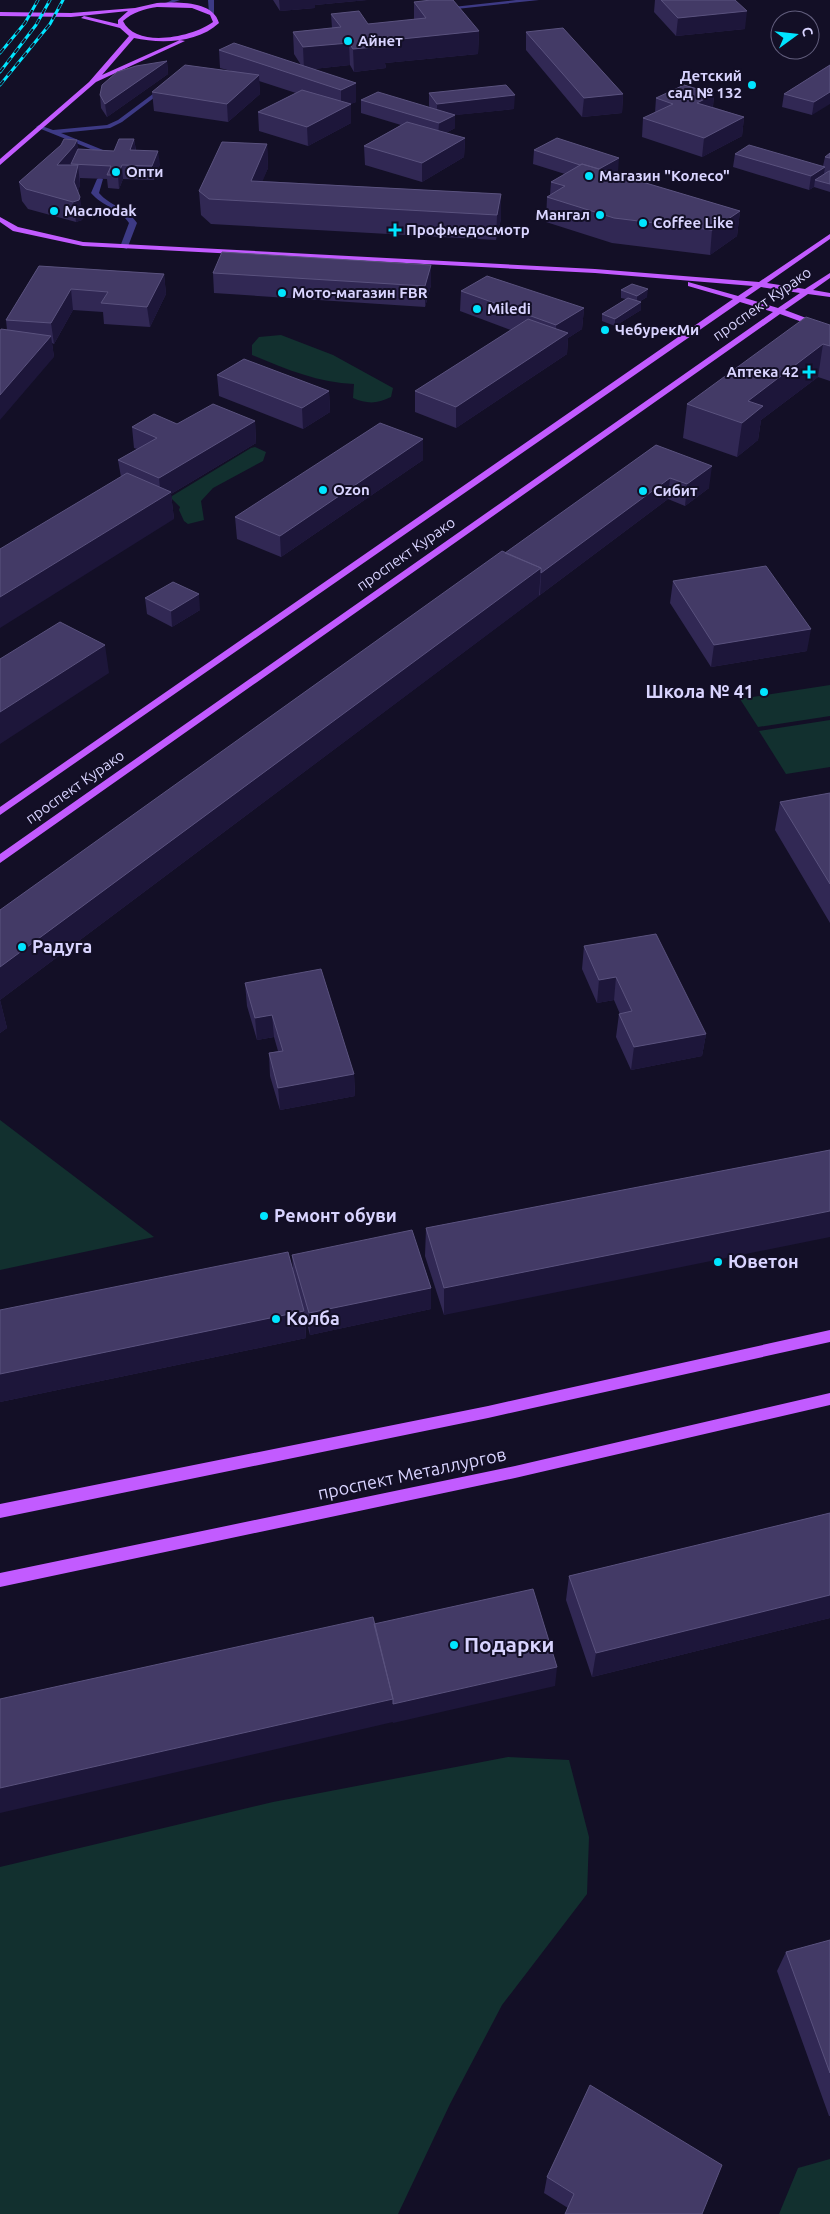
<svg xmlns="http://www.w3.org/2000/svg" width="830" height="2214" viewBox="0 0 830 2214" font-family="Ubuntu,sans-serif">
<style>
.green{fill:#12302f}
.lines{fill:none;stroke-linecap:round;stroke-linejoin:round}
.minor{fill:#3d3a85;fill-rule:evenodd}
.major{fill:#c25bff;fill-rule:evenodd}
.rail-casing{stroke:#00e5ff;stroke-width:3}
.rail{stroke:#130f26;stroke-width:2;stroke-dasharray:6;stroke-linecap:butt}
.wall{fill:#312854}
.shaded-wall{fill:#1d163a}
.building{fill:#433a66;stroke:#5a527e}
.poi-dot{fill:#00e5ff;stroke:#130f26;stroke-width:2}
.labels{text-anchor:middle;stroke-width:4;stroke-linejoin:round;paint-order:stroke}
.far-poi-label{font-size:15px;font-weight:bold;fill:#d9d4ff;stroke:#130f26;text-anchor:start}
.far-street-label{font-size:15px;fill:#d9d4ff;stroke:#130f26}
.poi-label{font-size:18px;font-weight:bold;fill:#d9d4ff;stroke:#130f26;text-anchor:start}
.street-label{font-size:18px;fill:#d9d4ff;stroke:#130f26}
.near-poi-label{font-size:21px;font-weight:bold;fill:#d9d4ff;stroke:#130f26;text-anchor:start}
</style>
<rect width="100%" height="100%" fill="#130f26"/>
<!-- green -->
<path class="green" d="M281 335 333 355 393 388 391 397C377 404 367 404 353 398L354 384C319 383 285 369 252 355V345L259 337Z
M255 447 266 452 263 461 213 488 201 501 204 520 188 524 184 521 179 510 180 507 172 499V496L251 448Z
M830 685V716L758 727 740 699Z
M830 720V767L786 774 759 731Z
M0 1120 154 1237 0 1270Z
M508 1757 569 1760 589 1837 587 1894 502 2005 450 2104 398 2214H0V1867L273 1802Z
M830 2159V2214H779L798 2168Z"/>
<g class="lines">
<!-- minor -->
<path class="minor" d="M172 0H180L166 5V3Z
M208 0H214V14L209 13Z
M516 0H539L447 10 444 8Z
M165 85 168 87 167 88 122 122 110 128 61 133 103 150 108 165H104L98 152 36 127 39 125 53 130 107 125 118 120Z
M100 177 103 179 99 193C110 206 127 208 137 223L127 249 120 247 129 223C120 209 102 206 91 193L97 179Z"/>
<!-- major -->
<path class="major" d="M157 3C176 2 213 0 219 23 198 43 161 44 134 38L102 75 180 40 185 41 96 82 0 165V159L89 82 129 36 120 28 81 18 84 16 118 24V20L128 11 71 17 0 16V12L71 13 135 8ZM157 7 192 8 210 15 213 22C193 37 136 49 123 21 133 12 144 9 157 7Z
M0 217 18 227 83 242 595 269 759 282 830 234V239L767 283 805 289 830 273V278L813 290 830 293V297L808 294 785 310 830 327V332L780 314 0 863V854L773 312 740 302 0 815V807L733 299 688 286V282L738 296 753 286 595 273 83 246 13 231 0 222ZM761 287 800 293 778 308 745 298Z
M830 1330V1342L488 1418 0 1518V1504L488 1406Z
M830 1393V1405L515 1478 0 1587V1573L515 1466Z"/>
<!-- rail casing -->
<g class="rail-casing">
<path id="rail" d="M0 53 25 23 38 0
M0 72 36 25 50 0
M0 85 50 24 63 0"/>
</g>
<!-- rail -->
<use href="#rail" class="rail"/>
</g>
<!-- wall -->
<path class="wall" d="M273 0H367L315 5V8L280 11Z
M655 0H735L745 29 676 36 654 12Z
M414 2 479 31 478 54 385 63 386 68 354 72 350 65 313 69 356 83V102L350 104 351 123 308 146 259 131 258 112 296 93 259 81 260 94 228 122 154 111 152 92 231 71 220 68 219 50 301 65 294 54 293 32 332 28 331 14 368 24 414 20Z
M526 32 623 94 622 113 582 117 526 50Z
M167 61 168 74 107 117 101 108 100 95Z
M830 65 812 115 782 107 784 94Z
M429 93 514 109 454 115 455 128 446 133 465 138 464 157 422 182 365 165 364 146 401 125 361 113V100L430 108 429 106Z
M714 94 713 107 744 117 742 136 702 157 642 137 643 118 655 113 656 98Z
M134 139 136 150 160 164 154 180 123 179 119 189 108 188 107 179 80 178V184L78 193 83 217 82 220 76 222 28 209 22 201 19 182 78 150 114 151Z
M267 144 268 168 262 181 501 194V219L496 240 211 224 201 215 199 191Z
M534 150 618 172 615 174 740 211 737 236 710 255 612 243 546 222 547 197 550 195 551 182 565 174 533 164Z
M830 153V192L814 187 809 190 733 167 735 154 823 166 825 157Z
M431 265V285L425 307 214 293 213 273Z
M39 266 164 274 166 294 150 327 104 324 103 312 73 310 54 344 52 343 54 357 7 330 6 320Z
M621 290 647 297 639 302H641V310L615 326 602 321V314L626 299 621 298Z
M461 291 584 308 582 329 568 338 567 354 456 428 415 412V391L511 330 460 311Z
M830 325V381L818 377 761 420 758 440 737 457 683 438 687 404Z
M217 375 329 391 330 412 303 429 219 396Z
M255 421 256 443 171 494 174 519 121 477 118 460 137 449 134 448 132 427Z
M423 439V460L281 557 237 539 235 517Z
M656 445 709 488 685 506 668 499 0 1000 7 1028 0 1033V910L506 553Z
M673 581 807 651 711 667 670 603Z
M145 598 200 610 172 627 147 614Z
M830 793V923L775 830 780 802Z
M584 946 706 1034 702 1056 631 1070 616 1037 619 1014H620L614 1000 597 1003 582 969Z
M245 983 354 1074 355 1096 280 1110 270 1076 269 1053 278 1051 274 1037 257 1040 247 1006Z
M830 1150 444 1315 425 1256 426 1228Z
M292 1255 431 1309 310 1335 305 1316 306 1338 0 1402V1310L293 1270Z
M830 1513V1618L592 1677 566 1600 569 1576Z
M830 1940V2116H829L777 1971 786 1952Z
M547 2177 702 2214 568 2208 544 2193Z"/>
<!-- shaded-wall -->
<path class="shaded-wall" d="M279 0H367L315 5V8L280 11Z
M747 11 745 29 676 36 678 18Z
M479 31 478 54 385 63 386 68 354 72 353 49 382 41Z
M349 43 350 65 304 70 303 47Z
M167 61 168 74 107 117 105 104Z
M259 75 260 94 228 122 227 104Z
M356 83V102L341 108V90Z
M830 92V104L812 115 814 102Z
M623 94 622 113 582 117 584 98Z
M714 94 712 113 697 103Z
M515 95 514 109 437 117V104Z
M351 104V123L308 146 307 127Z
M455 115V128L438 137 439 123Z
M744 117 742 136 702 157 704 138Z
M465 138 464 157 422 182V163Z
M134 139 136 153 130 150Z
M77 140 80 159 59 184 57 165Z
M267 144 268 168 254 202 251 181Z
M158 151 160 164 154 180 152 166Z
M619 158 618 172 596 184 597 170Z
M78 165 80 184 76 201 80 197 83 217 82 220 76 222 73 202 74 182Z
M122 165 123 179 119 189 118 175Z
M825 167 823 181 815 180 814 187 809 190 811 176Z
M501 194V219L496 240 497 215Z
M740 211 737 236 710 255 712 230Z
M431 265V285L425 307V286Z
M164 274 166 294 150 327 147 307Z
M71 289 73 310 54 344 51 323Z
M648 289 647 297 637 303V296Z
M641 302V310L615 326V319Z
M584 308 582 329 568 338 567 354 456 428V407L556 341V325Z
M51 336 54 357 0 420V395Z
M823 344 818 377 761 420 758 440 737 457 742 423 748 401Z
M329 391 330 412 303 429 302 408Z
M255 421 256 443 171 494 174 519 0 628V597L161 498 159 478Z
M423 439V460L281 557 280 536Z
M712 466 709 488 685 506 687 484Z
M670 478 668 499 540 595 541 573Z
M541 568 539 596 0 1000 7 1028 0 1033V967Z
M199 594 200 610 172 627 171 611Z
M811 629 807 651 711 667 714 645Z
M105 645 109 673 0 744V712Z
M616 977 614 1000 597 1003 599 980Z
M272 1015 274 1037 257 1040 255 1018Z
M706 1034 702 1056 631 1070 634 1047Z
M354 1074 355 1096 280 1110 278 1088Z
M830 1211V1237L444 1315V1288Z
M431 1288V1309L310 1335 309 1313Z
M304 1311 306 1338 0 1402V1374Z
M830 1595V1618L592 1677 596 1653Z
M557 1667 555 1686 393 1723V1704Z
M393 1699V1722L0 1813V1788Z"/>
<!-- building -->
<path class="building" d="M431 0H453L479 31 382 41 385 46 353 49 349 43 303 47 293 32 341 27 331 14 359 11 368 24 426 18 414 2Z
M661 0H735L747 11 678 18Z
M563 28 623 94 584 98 526 32Z
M234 43 356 83 341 90 219 50Z
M167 61 105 104 100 95 102 85 117 72 136 66Z
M185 65 259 75 227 104 152 92Z
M830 65V92L814 102 784 94Z
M506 85 515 95 437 104 429 93Z
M684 85 714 94 697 103 744 117 704 138 643 118 673 104 656 98Z
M302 90 351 104 307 127 258 112Z
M378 92 455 115 439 123 361 100Z
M407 122 465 138 422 163 364 146Z
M557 138 619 158 599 169 582 164 580 165 534 150Z
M64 139 77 140 74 146 57 165H78L74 182 80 197 79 200 73 202 26 189 19 182 61 145Z
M119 139H134L130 150 158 151 152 166 122 165 118 175H107L111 166 71 164 78 149 114 151Z
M222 142 267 144 251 181 501 194 497 215 209 199 199 191Z
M749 145 825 167 811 176 735 154Z
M830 153V158L825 157Z
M582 164 740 211 712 230 614 218 547 197 565 186 551 182Z
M829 171H830V184L815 180Z
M222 252 431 265 425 286 213 273Z
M39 266 164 274 147 307 101 303 108 292 71 289 51 323 6 320Z
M487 276 584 308 556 325 461 291Z
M632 284 648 289 637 296 621 290Z
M628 298 641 302 615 319 602 314Z
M806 317 830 325V346L823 344 748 401 763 406 742 423 687 404Z
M528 319 568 333 456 407 415 391Z
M1 329 51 336 0 395V331Z
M244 359 329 391 302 408 217 375Z
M213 404 255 421 159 478 118 460 157 438 132 427 154 414 177 424Z
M380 423 423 439 280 536 235 517Z
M656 445 712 466 687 484 670 478 541 573V568L505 553Z
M127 473 171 492 0 597V549Z
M502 551 541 568 0 967V910Z
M766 566 811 629 714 645 673 581Z
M173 582 199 594 171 611 145 598Z
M60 622 105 645 0 712V659Z
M830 793V884L780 802Z
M656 934 706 1034 634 1047 619 1014 632 1011 616 977 599 980 584 946Z
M321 969 354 1074 278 1088 269 1053 283 1051 272 1015 255 1018 245 983Z
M830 1150V1211L444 1288 426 1228Z
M412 1230 431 1288 309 1313 292 1255Z
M288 1252 304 1311 0 1374V1310Z
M830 1513V1595L596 1653 569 1576Z
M533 1589 557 1667 393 1704V1699L374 1624Z
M373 1617 393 1699 0 1788V1699Z
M830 1940V2073L786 1952Z
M590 2085 722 2165 702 2214H565L574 2194 547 2177Z"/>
<!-- markers -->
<g class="poi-dot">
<circle cx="348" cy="41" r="5"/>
<circle cx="752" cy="85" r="5"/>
<circle cx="116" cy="172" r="5"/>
<circle cx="589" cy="176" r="5"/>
<circle cx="54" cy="211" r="5"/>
<circle cx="600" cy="215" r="5"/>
<circle cx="643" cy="223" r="5"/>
<path d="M392.5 222.5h5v5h5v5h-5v5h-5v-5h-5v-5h5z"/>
<circle cx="282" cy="293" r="5"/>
<circle cx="477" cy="309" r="5"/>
<circle cx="605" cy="330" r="5"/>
<path d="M806.5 364.5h5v5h5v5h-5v5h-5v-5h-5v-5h5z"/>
<circle cx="323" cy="490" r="5"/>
<circle cx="643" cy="491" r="5"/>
<circle cx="764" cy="692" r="5"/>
<circle cx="22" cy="947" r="5"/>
<circle cx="264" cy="1216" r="5"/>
<circle cx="718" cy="1262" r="5"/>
<circle cx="276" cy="1319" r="5"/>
<circle cx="454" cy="1645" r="5"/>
</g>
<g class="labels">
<!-- far-poi labels -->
<g class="far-poi-label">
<text x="358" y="46">Айнет</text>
<text x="742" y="81" text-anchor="end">Детский<tspan x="742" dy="17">сад № 132</tspan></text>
<text x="126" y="177">Опти</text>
<text x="599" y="181">Магазин "Колесо"</text>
<text x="64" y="216">Mаслоdak</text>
<text x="590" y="220" text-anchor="end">Мангал</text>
<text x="653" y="228">Coffee Like</text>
<text x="406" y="235">Профмедосмотр</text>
<text x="292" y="298">Мото-магазин FBR</text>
<text x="487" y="314">Miledi</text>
<text x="615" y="335">ЧебурекМи</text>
<text x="799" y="377" text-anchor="end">Аптека 42</text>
<text x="333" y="495">Ozon</text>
<text x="653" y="496">Сибит</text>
</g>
<!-- far-street labels -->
<g class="far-street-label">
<text transform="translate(762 304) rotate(-35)" y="5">проспект Курако</text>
<text transform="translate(406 554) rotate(-35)" y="5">проспект Курако</text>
<text transform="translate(75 787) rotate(-35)" y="5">проспект Курако</text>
</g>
<!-- poi labels -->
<g class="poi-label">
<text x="754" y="698" text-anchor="end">Школа № 41</text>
<text x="32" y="953">Радуга</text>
<text x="274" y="1222">Ремонт обуви</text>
<text x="728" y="1268">Юветон</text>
<text x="286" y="1325">Колба</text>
</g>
<!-- street labels -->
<g class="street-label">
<text transform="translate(412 1474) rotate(-12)" y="6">проспект Металлургов</text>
</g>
<!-- near-poi labels -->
<g class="near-poi-label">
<text x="464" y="1652">Подарки</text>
</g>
</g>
<!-- north arrow -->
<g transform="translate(795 35) rotate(75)"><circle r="24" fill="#130f26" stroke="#625e7d"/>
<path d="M0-4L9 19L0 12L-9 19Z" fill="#00e5ff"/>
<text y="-8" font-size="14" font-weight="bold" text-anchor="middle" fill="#d9d4ff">С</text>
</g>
</svg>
